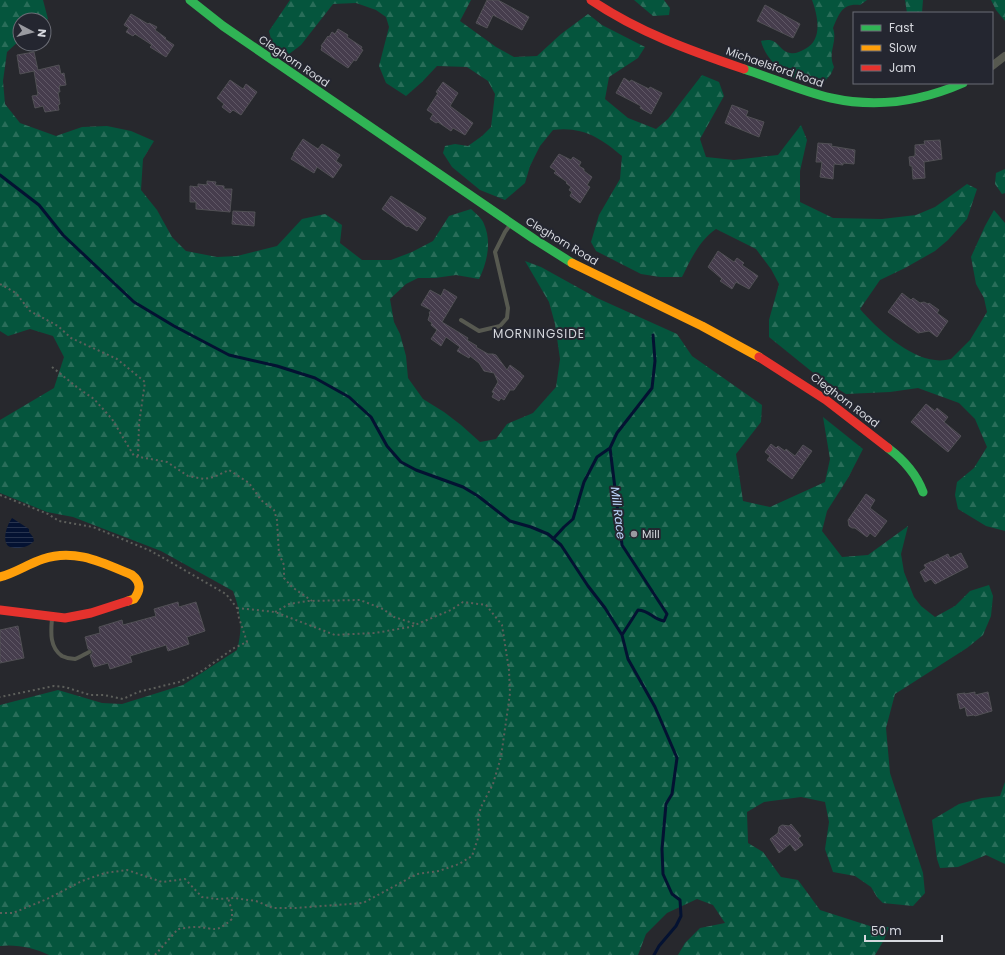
<svg xmlns="http://www.w3.org/2000/svg" width="1005" height="955" viewBox="0 0 1005 955" font-family="Poppins,sans-serif">
<style>
.forest{fill:url(#forest-firs)}
.water{fill:url(#water-rules)}
.lines{fill:none;stroke-linecap:round;stroke-linejoin:round}
.stream{stroke:#041232;stroke-width:3}
.building{fill:url(#building-back-hatch);stroke:#515055}
.path{stroke:#5d5f5b;stroke-width:2;stroke-dasharray:2 3;stroke-linecap:butt}
.lane{stroke:#575950;stroke-width:4}
.street{stroke:#575950;stroke-width:8}
.fast{stroke:#30b455;stroke-width:9}
.slow{stroke:#ff9f0a;stroke-width:9}
.jam{stroke:#e5322d;stroke-width:9}
.poi-dot{fill:#999aa0;stroke:#242630;stroke-width:1.5}
.labels{text-anchor:middle;stroke-width:4;stroke-linejoin:round;paint-order:stroke}
.street-label{font-size:11px;fill:#d6d8de;stroke:#242630}
.poi-label{font-size:11px;fill:#d6d8de;stroke:#242630;text-anchor:start}
.neighbourhood-label{font-size:12px;letter-spacing:1px;fill:#d6d8de;stroke:#242630}
.water-label{font-size:12px;font-style:italic;fill:#bad3fa;stroke:#242630}
</style>
<defs>
<pattern id="forest-firs" width="22" height="20" patternUnits="userSpaceOnUse"><rect width="22" height="20" fill="#05553d"/><path d="M5 1l3.5 6h-7zM16 11l3.5 6h-7z" fill="#296d59"/></pattern>
<pattern id="water-rules" width="6" height="5" patternUnits="userSpaceOnUse"><rect width="6" height="5" fill="#041232"/><path d="M0 2.5h6" fill="none" stroke="#28344f"/></pattern>
<pattern id="building-back-hatch" width="6" height="6" patternUnits="userSpaceOnUse"><rect width="6" height="6" fill="#463d4d"/><path d="M-1 5l2 2M0 0l6 6M5-1l2 2" fill="none" stroke="#605866"/></pattern>
</defs>
<rect width="100%" height="100%" fill="#27282d"/>
<!-- forest -->
<path class="forest" d="M0 0H43L48 19 44 22V20H20V40L7 52 3 81 5 104 20 123 56 136 82 127 107 126 131 131 154 141 143 159 141 190 157 210 172 237 186 251 217 257 237 256 277 246 302 219 325 214 342 225 340 243 362 260H391L412 252 433 241 449 216 471 209C475 213 482 218 484 224 492 242 487 263 479 279L456 275 435 278H418L406 284 390 299 394 322 400 334 406 356 408 378 423 399 444 412 461 425 480 442 496 439 507 424 533 413 556 387 560 359 555 324 549 302 525 261 541 267 597 298 677 334 692 356 762 405 761 422 736 454 743 501 770 507 825 482 830 459 823 417 863 449 848 478 827 511 822 531 842 557 868 555 908 526 901 554 904 572 914 597 921 606 935 617 955 606 970 591 989 585 993 596 991 616 983 635 967 648 895 694 886 728 890 773 923 873 925 893 913 906 883 903 877 897 871 887 855 876 833 872 825 849 829 822 825 802 801 797 764 802 747 812 748 843 763 852 781 877 798 880 820 910 873 927H889L884 940 875 955H678L685 943 700 928 725 923 713 905 697 899 667 913 646 934 638 955H49C35 948 16 944 0 946V705L58 690 102 703 122 704 183 685 237 650C243 628 241 613 233 591L161 551 73 517 47 512 0 493V420L54 388 64 357 53 336 30 329 8 336 0 331Z
M290 0H471L460 21 496 47 514 57 537 56 561 34 588 14 602 25 645 47 638 58 609 77 605 99 628 118 656 129 668 119 702 75 719 82 724 96 700 139 706 157 734 160 778 155 801 125 807 140 800 171V202L833 218 882 219 916 215 935 207 967 184 977 189 967 219 948 240 935 251 905 268 880 280 860 309C876 328 909 358 935 360 940 361 946 360 951 359L970 340 987 312 984 298 976 284 971 257 985 226 994 210 1005 223V531L986 526 958 509 955 495 957 482 974 468 987 447 975 419 959 403 918 388 890 392 846 394 816 375 769 337V320L779 284 771 269 756 249 716 229C699 241 691 259 682 277H660L641 274 596 251 591 242 599 215 620 179 622 156C601 138 582 126 553 130L540 146 530 166 525 183 505 200 480 190 452 167 443 153 445 146 455 144 468 146 482 136 491 127 495 94 488 81 467 67 437 66 422 82 406 96 386 83 379 66 389 27 386 17 376 10 356 3 333 4 301 45 289 54 273 47 269 31Z
M634 0H664L670 8 669 15 653 16Z
M812 0H867L860 5C842 3 839 14 833 28 838 43 827 51 834 67L831 74 825 81C816 82 803 81 794 78 780 73 764 55 761 41 779 36 777 50 790 53 796 54 799 52 805 49 823 40 818 16 812 0Z
M905 0H923L922 13H907Z
M991 0H1005V21L996 10Z
M1005 169V193L1002 194 995 184 996 173Z
M1005 782V864L986 855 958 867 940 868 937 859 932 820 959 804 982 798 1000 796Z"/>
<!-- water -->
<path class="water" d="M12 518 29 529V532L33 537 34 541C28 548 16 550 8 546 2 539 7 525 12 518Z"/>
<g class="lines">
<!-- stream -->
<path class="stream" d="M0 175 39 205 63 235 134 302 174 326 229 355 277 366 315 378 349 397 371 417 387 446 401 462 416 470 463 487 478 496 510 521 531 527 548 534 561 545 588 586 605 608 622 635 628 659 655 707 677 758 672 794 666 804 662 849 663 874 672 894 680 900 681 916 676 926 659 946 654 955
M610 448 622 545 667 614 664 621C652 619 651 611 638 610L622 635
M553 539 564 527 573 519 584 482 597 457 610 448 617 433 652 388 655 361 653 335"/>
</g>
<!-- building -->
<path class="building" d="M487 0H498L529 17 522 30 493 15 487 28 476 23Z
M765 5 800 24 793 38 757 21Z
M131 14 148 24 149 23 157 27 155 30 166 38 165 39 174 45 166 57 150 47 152 45 135 34 133 36 126 32 129 28 124 25Z
M338 29 348 35 347 37 362 47 361 49 363 50 356 61 354 60 348 68 321 50 322 47 321 46 328 36 329 37 332 32 335 34Z
M34 52 38 70 59 65 61 74 64 73 66 85 59 86 60 92H58L60 104 58 105 59 110 45 112 43 106 35 108 32 96 38 95 34 71 20 74 17 55Z
M624 78 630 82 631 80 649 89 650 87 662 93 651 114 640 108 641 106 616 93Z
M230 80 243 89 246 84 257 92 241 115 233 110 230 113 222 107 224 104 217 98Z
M443 82 458 93 450 106 473 123 465 135 453 128 451 131 438 122 436 123 430 119 433 114 427 110 438 93 436 92Z
M732 105 748 111 746 116 764 122 759 137 725 123Z
M303 139 318 149 322 144 340 155 336 161 342 165 333 178 317 167 314 173 291 159 294 154H293Z
M940 140 942 159 924 162 925 178 913 179 912 166H910L909 157 915 156V145L925 144 924 141Z
M818 143 832 144 831 146 855 150 854 164 843 163V165L834 164 833 179 820 177 822 162H816Z
M559 154 571 160 573 157 581 162 579 166 584 169V171L592 177 587 185 590 187 580 203 570 196 572 192 569 190 571 187 566 183 567 182 554 173 556 171 550 167Z
M207 181 216 182 215 185 224 186V189H232L230 212 196 209V202H190V186L198 187V184L207 185Z
M391 196 426 218 417 231 408 226 407 227 382 209Z
M233 211 255 212 254 226 232 224Z
M718 251 734 262 737 258 744 263 742 265 758 276 749 289 736 282 732 289 720 281 722 279 708 267Z
M444 289 457 297 442 322 468 338 467 340 477 346 476 347 488 354H493L496 355 507 370 510 365 521 373V374L524 376 516 387 514 390H510L504 400 501 398 499 401 492 397 494 393 492 392 498 382 494 373 484 371 479 363 470 356 469 358 457 351 460 347 446 337 441 346 431 339 437 330 431 325 432 323 428 320 430 314 429 313 431 310 421 305 430 290 441 296Z
M902 293 911 300 913 298 920 303 924 302 928 304 929 303 939 310 937 313 948 321 937 337 929 331 918 333 888 312Z
M926 404 935 411 937 408 948 417 944 422 961 436 948 452 911 422Z
M771 444 776 448 778 446 785 451 786 449 795 456 803 445 812 451 792 479 767 460 770 456 765 452Z
M866 494 875 500 870 508 887 521 875 537 870 533 867 537 855 528H852L849 526 848 520Z
M961 553 968 567 935 584 931 579 925 582 920 572 926 568 924 565 932 561V562L948 554 950 558Z
M178 602 179 607 196 602 205 631 187 637 189 644 168 651 166 645 130 656 132 662 110 669 108 663 94 667 90 655 92 654V651L88 649 85 637 100 633 99 627 122 620 123 625 156 616 154 609Z
M18 626 24 658 0 663V630Z
M975 692V695L988 692 992 711 975 716 974 715 967 716 965 707 960 709 957 694 965 693V694Z
M791 824 801 836 798 838 803 845 795 851 790 844 779 853 770 839 778 833 779 827 782 825 789 826Z"/>
<g class="lines">
<!-- path -->
<path class="path" d="M0 284 16 293 30 311 58 326 71 338 117 359 145 382 139 424 138 457
M52 367 78 388 94 399 112 419 134 456 167 462 188 476 204 479 214 477 229 470 249 483 261 500 274 510 277 520 279 554 284 565V578L292 587 312 601
M0 495 48 514 59 521 93 527 151 551 226 594 237 608 239 618 247 642 234 648 202 671 179 682 138 692 123 699 104 695H90L65 687 54 686 0 697
M275 612 289 604 308 601 360 600 383 609 394 617 416 624
M0 913H13L47 899 82 881 105 873 127 870 162 882 185 879 202 897 217 899 234 898 256 901 273 908H296L363 903 417 874 439 871 459 864 472 856 479 835 478 818 481 807 493 784 501 757 510 693 509 670 502 625 486 605 463 602 451 610 410 627 375 633 335 635 275 612 237 608
M155 955 178 929C184 928 191 927 197 927 216 928 215 934 232 919V911L228 898"/>
<!-- lane -->
<path class="lane" d="M461 320 479 331 500 326 507 318 508 308 495 252 505 232 510 225
M52 618C51 631 49 647 62 656 66 658 71 659 75 659 79 658 85 654 89 652"/>
<!-- street -->
<path class="street" d="M992 66 1005 56"/>
<!-- fast -->
<path class="fast" d="M190 0 223 26 534 239 572 263
M744 69C772 78 803 92 831 98 876 108 922 101 963 83
M888 448C904 460 916 473 923 492"/>
<!-- slow -->
<path class="slow" d="M572 263 702 326 759 357
M0 577C15 573 28 564 43 559 75 548 103 563 132 575 141 582 141 590 134 599L128 601"/>
<!-- jam -->
<path class="jam" d="M591 0C638 32 691 51 744 69
M759 357 826 400 888 448
M0 610 65 618 91 613 128 601"/>
</g>
<!-- markers -->
<circle class="poi-dot" cx="634" cy="534" r="4"/>
<g class="labels">
<!-- street labels -->
<g class="street-label">
<text transform="translate(294 61) rotate(34)" y="4">Cleghorn Road</text>
<text transform="translate(775 67) rotate(19)" y="4">Michaelsford Road</text>
<text transform="translate(562 241) rotate(31)" y="4">Cleghorn Road</text>
<text transform="translate(845 400) rotate(37)" y="4">Cleghorn Road</text>
</g>
<!-- poi labels -->
<g class="poi-label">
<text x="642" y="538">Mill</text>
</g>
<!-- neighbourhood labels -->
<g class="neighbourhood-label">
<text x="539" y="338">MORNINGSIDE</text>
</g>
<!-- water labels -->
<g class="water-label">
<text transform="translate(618 513) rotate(83)" y="4">Mill Race</text>
</g>
</g>
<!-- legend -->
<rect x="853" y="12" width="140" height="72" fill="#242630" stroke="#6b6d76"/>
<rect x="861" y="25" width="20" height="6" fill="#30b455" stroke="#6b6d76"/>
<text x="889" y="32" font-size="12" fill="#d6d8de">Fast</text>
<rect x="861" y="45" width="20" height="6" fill="#ff9f0a" stroke="#6b6d76"/>
<text x="889" y="52" font-size="12" fill="#d6d8de">Slow</text>
<rect x="861" y="65" width="20" height="6" fill="#e5322d" stroke="#6b6d76"/>
<text x="889" y="72" font-size="12" fill="#d6d8de">Jam</text>
<!-- north arrow -->
<g transform="translate(32 32) rotate(97)"><circle r="19" fill="#242630" stroke="#6b6d76"/>
<path d="M0-3L7 15L0 10L-7 15Z" fill="#999aa0"/>
<text y="-6" font-size="11" font-weight="bold" text-anchor="middle" fill="#d6d8de">N</text>
</g>
<!-- scale -->
<path d="M865 935v6h77v-6" fill="none" stroke="#d6d8de" stroke-width="2"/>
<text x="871" y="935" font-size="12" fill="#d6d8de" stroke="#242630" stroke-width="3" paint-order="stroke">50 m</text>
</svg>
